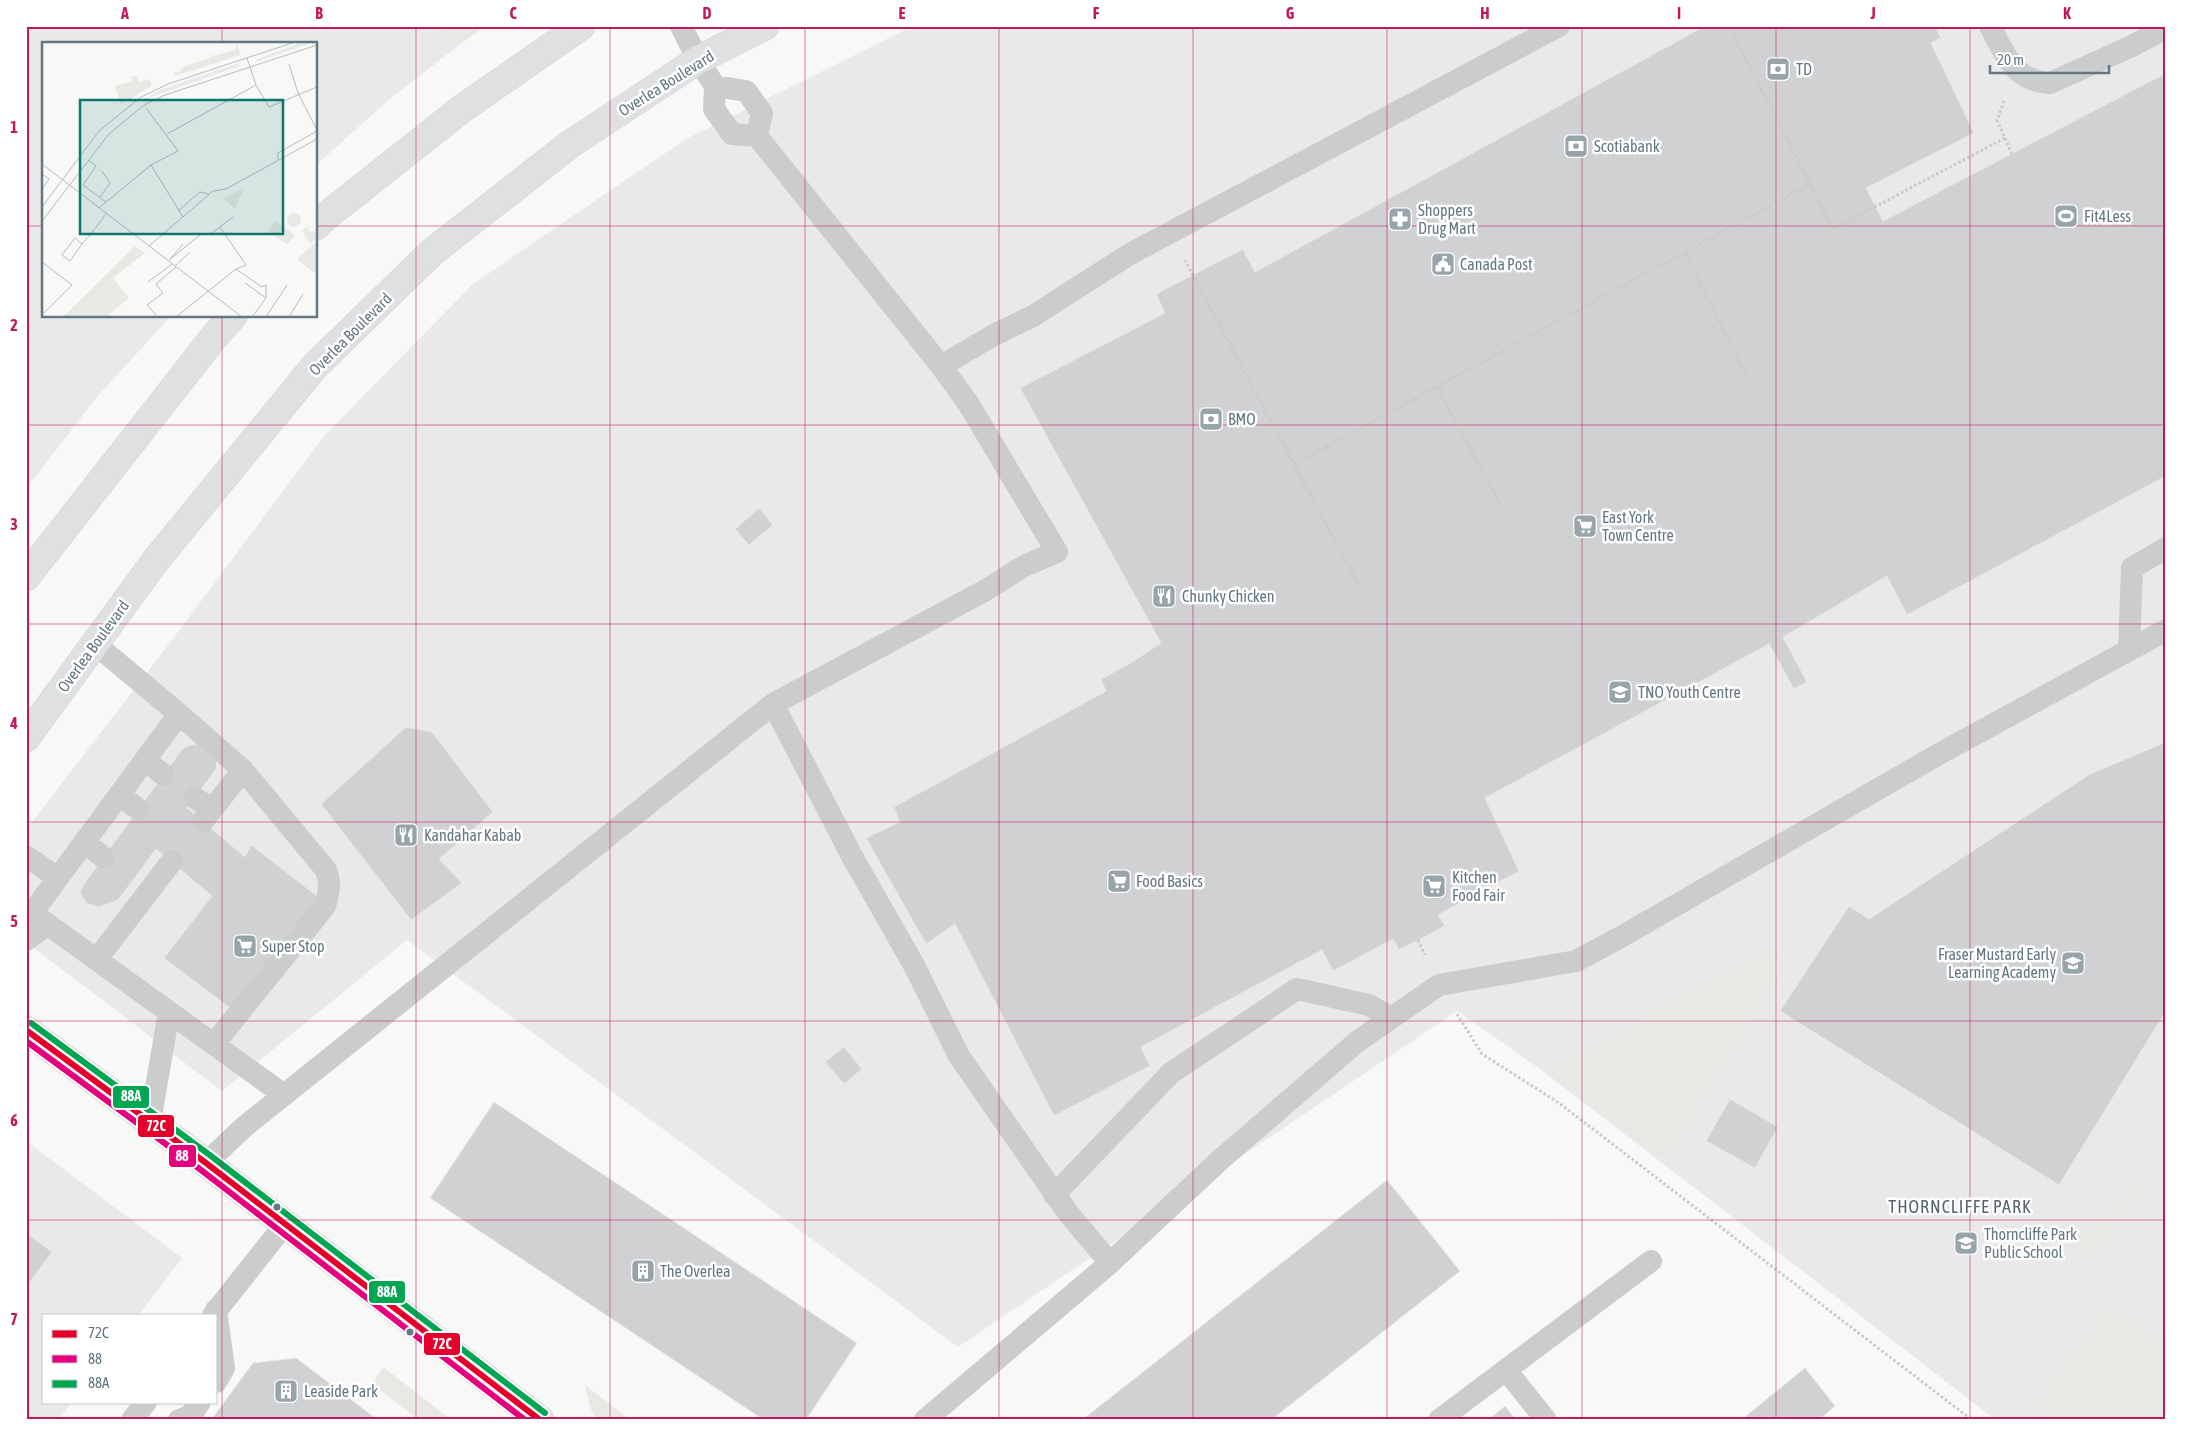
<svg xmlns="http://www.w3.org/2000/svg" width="2192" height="1446" viewBox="0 0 2192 1446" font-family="'Asap Condensed',sans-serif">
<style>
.built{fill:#e8e9e8}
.green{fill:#e7eae4}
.building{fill:#cfd1d2;stroke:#e8e8e6}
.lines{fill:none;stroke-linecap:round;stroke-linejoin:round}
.secondary-casing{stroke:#d4d5d5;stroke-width:29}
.path{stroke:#c9cacb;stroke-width:3;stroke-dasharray:2.5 2.5;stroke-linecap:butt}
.lane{stroke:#cbcdcd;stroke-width:22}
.secondary{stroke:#dfe0e1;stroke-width:28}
.bus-1-casing{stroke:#fff;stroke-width:10}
.bus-2-casing{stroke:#fff;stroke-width:10}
.bus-3-casing{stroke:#fff;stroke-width:10}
.bus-1{stroke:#e4002b;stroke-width:6}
.bus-2{stroke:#e5007d;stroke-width:6}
.bus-3{stroke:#00a651;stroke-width:6}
.grid{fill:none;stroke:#c2185b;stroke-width:1;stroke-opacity:0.55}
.bus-dot{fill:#637882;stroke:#fff;stroke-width:2}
.labels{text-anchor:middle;stroke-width:5;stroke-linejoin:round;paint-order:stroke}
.poi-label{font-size:16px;fill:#637882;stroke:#fff;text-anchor:start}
.street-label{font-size:16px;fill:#637882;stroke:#fff}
.neighbourhood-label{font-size:18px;letter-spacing:1px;fill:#55656d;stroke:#fff}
.inset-road{fill:none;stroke:#b3bdc1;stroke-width:1}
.view{fill:#0f766e;fill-opacity:0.15;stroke:#0f766e;stroke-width:2.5}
.inset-edge{fill:none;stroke:#637882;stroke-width:2.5}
.line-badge{stroke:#fff;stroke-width:2}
.badge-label{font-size:14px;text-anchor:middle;font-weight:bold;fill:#fff}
.neatline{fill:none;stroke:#c2185b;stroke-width:2}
.grid-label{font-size:16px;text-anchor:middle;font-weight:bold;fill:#c2185b}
</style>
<rect width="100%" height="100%" fill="#f8f8f7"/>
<!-- built -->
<path class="built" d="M26 26H484L392 97 316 165V44H44V316H171L96 398 26 489Z
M913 26H2166V1420H1996L1536 1066 1457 1011 958 1347 407 940 222 1091 26 942V830L172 640 325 435 473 284 686 139Z
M26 1141 182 1258 139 1315H44V1402H72L59 1420H26Z"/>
<!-- green -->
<path class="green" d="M437 26H484L475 34 448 47 443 43Z
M1765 951 1788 963 1667 1162 1545 1070Z
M2155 1161 2159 1162 2099 1260 2073 1245Z
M2111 1301 2166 1343V1420H2048L2031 1406Z
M383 1367 452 1420H419L372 1384Z
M585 1385 631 1420C591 1420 594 1425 585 1385Z"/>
<!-- building -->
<path class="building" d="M1705 26H1935L1941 38 1931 43 1974 133 1866 188 1883 221 2166 73V476L1907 615 1887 576 1783 637 1807 682 1794 689 1769 644 1485 798 1519 871 1438 915 1445 926 1399 950 1393 939 1333 971 1322 950 1141 1047 1150 1066 1054 1116 955 924 926 944 866 838 900 822 894 807 1106 691 1101 679 1131 663 1161 643 1020 388 1165 313 1156 294 1243 249 1255 272Z
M759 508 773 525 749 545 735 529Z
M406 727 432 732 493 812 439 859 462 883 411 920 321 804Z
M2166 742V1011L2059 1185 1780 1011 1849 906 1869 919 2090 774Z
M194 744 208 748 217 757 216 769 187 808 245 857 251 845 321 899 234 1011 164 958 212 896 156 849 118 900 99 907 86 903 80 892 84 884 183 748Z
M844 1047 862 1069 844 1084 825 1062Z
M1730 1099 1778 1127 1755 1168 1706 1141Z
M494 1102 857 1343 806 1420H764L430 1198Z
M1387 1180 1460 1271 1271 1420H1082Z
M26 1233 52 1252 26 1287Z
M296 1358 378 1420H211L253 1363Z
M1805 1368 1835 1406 1819 1420H1741Z
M1505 1406 1516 1420H1488Z"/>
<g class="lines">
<!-- secondary casing -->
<g class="secondary-casing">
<path id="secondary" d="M316 226 325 217 463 108 581 26
M26 577 214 337 233 316
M26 738 156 560 315 366 431 253 569 145 698 60 765 26
M26 1030 206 1163 540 1420"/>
</g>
<!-- path -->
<path class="path" d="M1729 26 1833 229 2005 138
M2004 101 1997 120 2012 154
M1685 253 1747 376
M1185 260 1359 586
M1437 387 1502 508
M1295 464 1810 184
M1418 940 1425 955
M1457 1014 1482 1054 1559 1103 1972 1420"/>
<!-- lane -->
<path class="lane" d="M1990 26C2005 55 2014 81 2050 83L2132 46 2166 28
M715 86 746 91 762 113 757 136
M941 366 992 336 1033 316 1130 254 1559 26
M95 644 179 714 32 913 284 1095
M2129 650 2132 568 2166 548
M773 704 853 858 915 967 959 1056 1068 1213 1110 1263
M179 714 243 770 203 821
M145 760 164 775
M120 795 138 809
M195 798 212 809
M84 842 103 857
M26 856 58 878
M26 940 48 924
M97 959 172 861
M214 1044 325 906C329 892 331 883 326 870L243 770
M150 1122 169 1012
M206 1163 244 1127 284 1095 773 704 986 590 1024 566 1057 552 968 403 941 366 757 136 732 134 714 109 715 86 698 60 681 26
M1054 1195 1171 1073 1297 989 1369 1005 1391 1018
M216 1310 224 1368 216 1382
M213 1315 285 1224
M1506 1370 1546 1420
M132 1420 146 1402
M179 1420 190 1416 200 1402
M925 1420 1110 1263 1220 1160 1358 1041 1439 985 1576 961 1619 938 1939 754 2166 630
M1439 1420 1651 1261"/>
<!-- secondary -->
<use href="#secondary" class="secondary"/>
<!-- bus-1 casing -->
<g class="bus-1-casing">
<path id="bus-1" d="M26 1030 206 1163 540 1420"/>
</g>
<!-- bus-2 casing -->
<g class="bus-2-casing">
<path id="bus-2" d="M26 1041 201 1170 525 1420"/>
</g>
<!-- bus-3 casing -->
<g class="bus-3-casing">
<path id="bus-3" d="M31 1023 211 1156 545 1413"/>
</g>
<!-- bus-1 -->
<use href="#bus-1" class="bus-1"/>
<!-- bus-2 -->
<use href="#bus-2" class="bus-2"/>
<!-- bus-3 -->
<use href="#bus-3" class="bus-3"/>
</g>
<!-- grid -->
<path class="grid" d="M222 26V44M416 26V1420M610 26V1420M805 26V1420M999 26V1420M1193 26V1420M1387 26V1420M1582 26V1420M1776 26V1420M1970 26V1420M26 226H44M316 226H2166M222 316V1420M26 425H2166M26 624H2166M26 822H2166M26 1021H2166M26 1220H2166"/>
<!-- icons -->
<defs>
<g id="bank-square" transform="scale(1.25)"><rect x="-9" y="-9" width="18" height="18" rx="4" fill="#97a5ab" stroke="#fff"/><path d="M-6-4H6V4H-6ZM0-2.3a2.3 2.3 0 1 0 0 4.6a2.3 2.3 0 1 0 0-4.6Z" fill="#fff"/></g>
<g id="stadium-square" transform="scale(1.25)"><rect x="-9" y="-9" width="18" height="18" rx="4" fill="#97a5ab" stroke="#fff"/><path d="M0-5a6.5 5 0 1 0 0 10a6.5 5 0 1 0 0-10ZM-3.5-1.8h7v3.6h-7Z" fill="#fff"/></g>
<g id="pharmacy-square" transform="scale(1.25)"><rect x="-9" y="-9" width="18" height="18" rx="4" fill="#97a5ab" stroke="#fff"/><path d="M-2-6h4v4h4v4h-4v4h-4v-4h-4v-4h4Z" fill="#fff"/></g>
<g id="civic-square" transform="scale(1.25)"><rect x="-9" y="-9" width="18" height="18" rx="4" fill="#97a5ab" stroke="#fff"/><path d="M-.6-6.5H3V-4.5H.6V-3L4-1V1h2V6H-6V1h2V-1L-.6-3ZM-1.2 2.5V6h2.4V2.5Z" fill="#fff"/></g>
<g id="supermarket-square" transform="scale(1.25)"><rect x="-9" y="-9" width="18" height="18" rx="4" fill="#97a5ab" stroke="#fff"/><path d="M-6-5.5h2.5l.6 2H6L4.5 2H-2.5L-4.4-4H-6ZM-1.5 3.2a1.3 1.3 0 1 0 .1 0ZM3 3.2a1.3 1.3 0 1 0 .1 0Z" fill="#fff"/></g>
<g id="restaurant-square" transform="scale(1.25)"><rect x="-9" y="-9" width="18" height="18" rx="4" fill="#97a5ab" stroke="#fff"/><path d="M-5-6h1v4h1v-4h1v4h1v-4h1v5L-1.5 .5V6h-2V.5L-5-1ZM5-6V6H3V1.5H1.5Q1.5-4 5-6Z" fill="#fff"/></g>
<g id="school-square" transform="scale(1.25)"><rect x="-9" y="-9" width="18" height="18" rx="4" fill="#97a5ab" stroke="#fff"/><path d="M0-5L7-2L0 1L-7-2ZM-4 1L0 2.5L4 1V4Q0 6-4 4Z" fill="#fff"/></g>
<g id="building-square" transform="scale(1.25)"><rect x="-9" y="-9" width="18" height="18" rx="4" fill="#97a5ab" stroke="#fff"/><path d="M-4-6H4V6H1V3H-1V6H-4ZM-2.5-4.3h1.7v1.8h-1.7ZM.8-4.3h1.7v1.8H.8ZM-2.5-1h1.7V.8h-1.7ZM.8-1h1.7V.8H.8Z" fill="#fff"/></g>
</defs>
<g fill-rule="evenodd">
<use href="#bank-square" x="1778" y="69"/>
<use href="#bank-square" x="1576" y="146"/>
<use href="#stadium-square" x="2066" y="216"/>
<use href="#pharmacy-square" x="1400" y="219"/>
<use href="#civic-square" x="1443" y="264"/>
<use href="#bank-square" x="1211" y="419"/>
<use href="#supermarket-square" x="1585" y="526"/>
<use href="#restaurant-square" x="1164" y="596"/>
<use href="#school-square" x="1620" y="692"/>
<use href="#restaurant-square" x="406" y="835"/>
<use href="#supermarket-square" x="1119" y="881"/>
<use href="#supermarket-square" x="1434" y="886"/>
<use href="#supermarket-square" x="245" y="946"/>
<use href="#school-square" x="2073" y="963"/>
<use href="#school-square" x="1966" y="1243"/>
<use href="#building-square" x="643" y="1271"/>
<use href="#building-square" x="286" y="1391"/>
</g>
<!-- markers -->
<g class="bus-dot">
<circle cx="277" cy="1207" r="4.5"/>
<circle cx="410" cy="1332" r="4.5"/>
</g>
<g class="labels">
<!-- poi labels -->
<g class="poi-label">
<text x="1796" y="75">TD</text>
<text x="1594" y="152">Scotiabank</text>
<text x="1418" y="216">Shoppers<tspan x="1418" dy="18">Drug Mart</tspan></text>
<text x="2084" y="222">Fit4Less</text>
<text x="1460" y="270">Canada Post</text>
<text x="1228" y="425">BMO</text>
<text x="1602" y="523">East York<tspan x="1602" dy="18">Town Centre</tspan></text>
<text x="1182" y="602">Chunky Chicken</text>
<text x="1638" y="698">TNO Youth Centre</text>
<text x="424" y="841">Kandahar Kabab</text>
<text x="1452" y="883">Kitchen<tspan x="1452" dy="18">Food Fair</tspan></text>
<text x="1136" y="887">Food Basics</text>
<text x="262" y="952">Super Stop</text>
<text x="2056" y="960" text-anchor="end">Fraser Mustard Early<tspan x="2056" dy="18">Learning Academy</tspan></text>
<text x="1984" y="1240">Thorncliffe Park<tspan x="1984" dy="18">Public School</tspan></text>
<text x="660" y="1277">The Overlea</text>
<text x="304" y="1397">Leaside Park</text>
</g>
<!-- street labels -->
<g class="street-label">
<text transform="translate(666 83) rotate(-32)" y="6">Overlea Boulevard</text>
<text transform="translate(350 334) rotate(-45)" y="6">Overlea Boulevard</text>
<text transform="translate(93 646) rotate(-54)" y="6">Overlea Boulevard</text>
</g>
<!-- neighbourhood labels -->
<g class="neighbourhood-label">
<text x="1960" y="1213">THORNCLIFFE PARK</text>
</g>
</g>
<!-- overview -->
<g transform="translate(42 42)">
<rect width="275" height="275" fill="#f8f8f7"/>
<path d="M194 0 199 13 133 34 132 31 139 29V26L169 15V12L172 14 194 7ZM261 0H272L214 20 215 17ZM197 21 198 24 103 57 118 48ZM94 33 97 40 108 37 110 44 79 62 73 44 90 39 89 35ZM202 146 193 166 181 157ZM245 178a7 7 0 1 1 14 0a7 7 0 1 1-14 0ZM234 179 253 193 245 203 226 188ZM268 183 266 187 268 190 272 188 275 196 268 202 260 188ZM275 199V233L257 219V215ZM93 204 103 211 71 236 87 256 64 275H21Z" fill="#e7eae4"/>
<path class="inset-road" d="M205 16 214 43 227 65 275 45M247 22 256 51 275 88M125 92 214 43M46 118 54 124 41 143 64 160M236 118V111L275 89M0 122 200 275M109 123 141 175M0 132 7 137 0 147M58 155 68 141 60 129M0 165 57 89 99 55 126 42 253 0M57 166 109 123 136 109 104 66M136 169 158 150 167 152M0 179 67 92 102 63 123 53 275 3M170 191 191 175M40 202 33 196 20 213 28 219 40 202 48 193 58 180 64 172M107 204 171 149 184 147 275 97M128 217 141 202M126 219 158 193M0 220 30 243 0 273M133 224 148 210M194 227 220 245 224 243V256M106 240 130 222M203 241 224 256 210 275M114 273 105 263 121 251 114 242 134 225M134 275 194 227 204 223 178 185M224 275 245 243M247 275 261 252"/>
<path class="view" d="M38 58H241V192H38Z"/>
<rect width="275" height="275" class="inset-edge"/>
</g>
<g class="line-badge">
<rect x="112" y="1085" width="38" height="24" rx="5" fill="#00a651"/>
<rect x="137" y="1114" width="38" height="24" rx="5" fill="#e4002b"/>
<rect x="168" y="1144" width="29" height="24" rx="5" fill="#e5007d"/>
<rect x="368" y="1280" width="38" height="24" rx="5" fill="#00a651"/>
<rect x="423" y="1332" width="38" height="24" rx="5" fill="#e4002b"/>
</g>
<g class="badge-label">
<text x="131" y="1101">88A</text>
<text x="156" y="1131">72C</text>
<text x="182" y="1161">88</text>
<text x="387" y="1297">88A</text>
<text x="442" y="1349">72C</text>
</g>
<!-- border -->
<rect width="2192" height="1446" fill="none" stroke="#ffffff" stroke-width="55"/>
<!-- legend -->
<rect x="42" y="1314" width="175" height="90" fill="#ffffff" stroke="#c1c9cd"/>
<rect x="52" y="1330" width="25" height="8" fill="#e4002b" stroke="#c1c9cd"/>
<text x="88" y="1338" font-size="15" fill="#637882">72C</text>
<rect x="52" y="1355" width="25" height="8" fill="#e5007d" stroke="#c1c9cd"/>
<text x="88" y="1364" font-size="15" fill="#637882">88</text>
<rect x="52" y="1380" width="25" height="8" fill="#00a651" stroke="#c1c9cd"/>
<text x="88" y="1388" font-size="15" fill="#637882">88A</text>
<!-- scale -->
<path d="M1990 65v8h119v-8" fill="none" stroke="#637882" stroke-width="2.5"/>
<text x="1997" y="65" font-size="15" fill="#637882" stroke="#ffffff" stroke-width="4" paint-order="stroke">20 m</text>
<rect x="28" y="28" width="2136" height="1390" class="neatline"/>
<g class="grid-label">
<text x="125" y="19">A</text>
<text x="319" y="19">B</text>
<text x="513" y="19">C</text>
<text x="707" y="19">D</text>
<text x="902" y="19">E</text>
<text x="1096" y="19">F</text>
<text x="1290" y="19">G</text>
<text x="1485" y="19">H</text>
<text x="1679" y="19">I</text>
<text x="1873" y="19">J</text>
<text x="2067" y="19">K</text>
<text x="14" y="133">1</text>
<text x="14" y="331">2</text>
<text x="14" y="530">3</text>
<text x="14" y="729">4</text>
<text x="14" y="927">5</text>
<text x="14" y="1126">6</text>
<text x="14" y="1325">7</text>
</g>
</svg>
